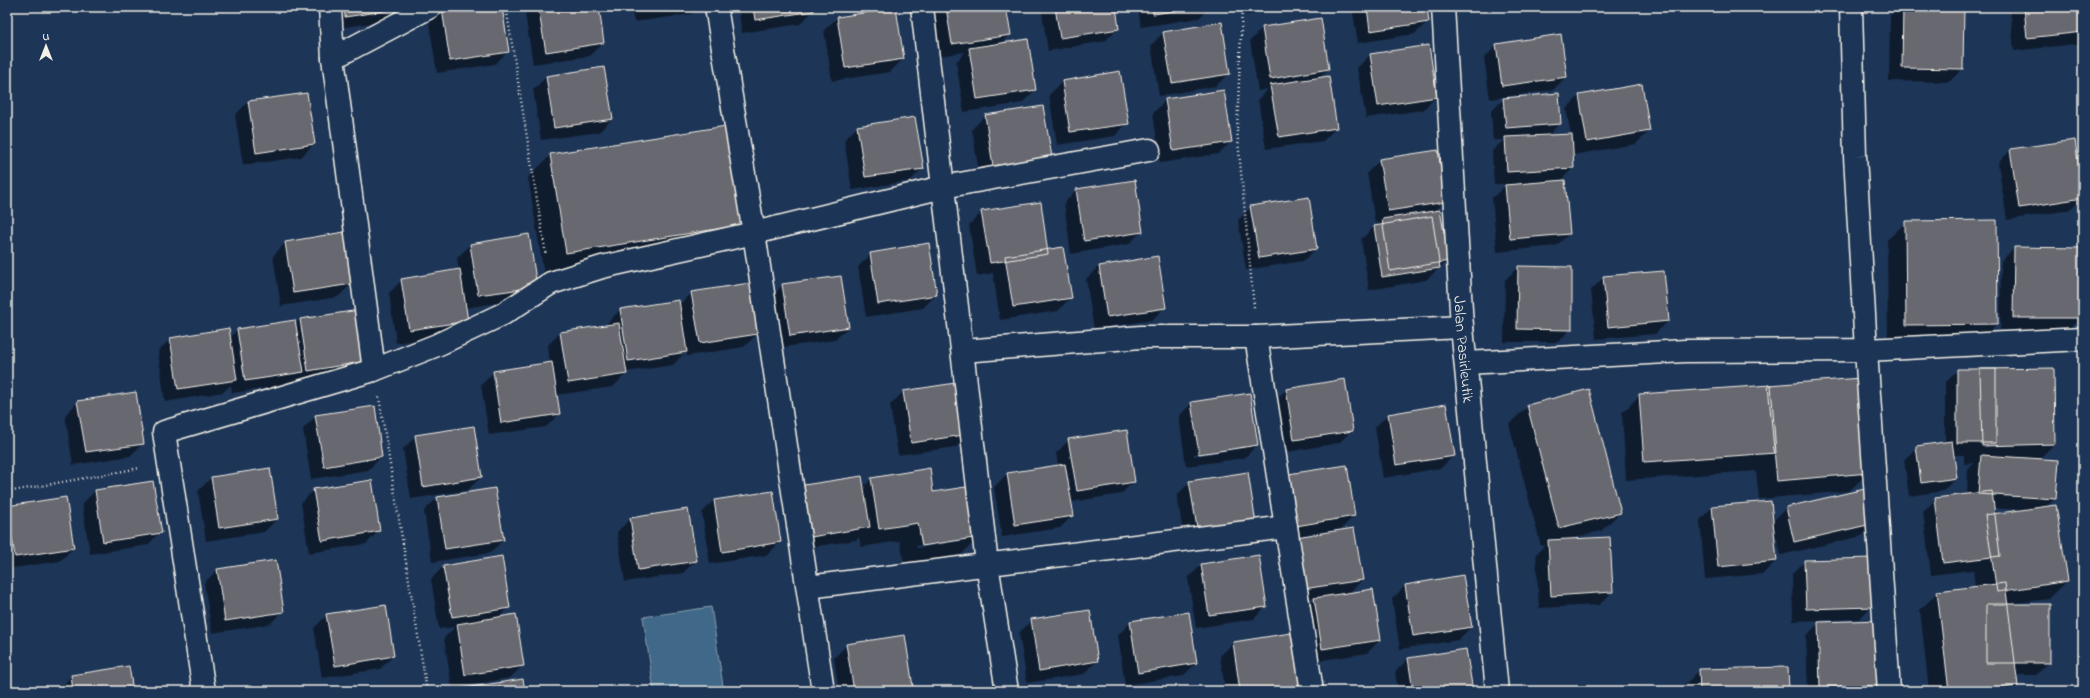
<svg xmlns="http://www.w3.org/2000/svg" width="2090" height="698" viewBox="0 0 2090 698" font-family="'Indie Flower',sans-serif">
<style>
.water{fill:#406888;stroke:#889fae}
.shadow{fill:#0007;fill-rule:evenodd}
.building{fill:#676871;stroke:#f4f1e8}
.lines{fill:none;stroke-linecap:round;stroke-linejoin:round}
.minor-casing{stroke:#f4f1e8;stroke-width:25}
.path{stroke:#f4f1e8;stroke-width:2.5;stroke-dasharray:1 3;stroke-linecap:butt}
.minor{stroke:#1d3557;stroke-width:22}
.labels{text-anchor:middle;stroke-width:3;stroke-linejoin:round;paint-order:stroke}
.street-label{font-size:16px;fill:#f4f1e8;stroke:#1d3557}
</style>
<rect width="100%" height="100%" fill="#1d3557"/>
<filter id="ink" filterUnits="userSpaceOnUse"><feTurbulence type="fractalNoise" baseFrequency=".025" numOctaves="2"/><feDisplacementMap in="SourceGraphic" scale="8" xChannelSelector="R" yChannelSelector="G"/><feConvolveMatrix kernelMatrix="1 2 1 2 8 2 1 2 1" color-interpolation-filters="sRGB"/></filter>
<g filter="url(#ink)">
<!-- water -->
<path class="water" d="M711 607 723 686 689 691H654L643 617Z"/>
<!-- shadow -->
<path class="shadow" d="M329 7H403L390 20 333 29Z
M463 7H501L508 51 495 64 437 73 429 23 442 10Z
M532 7H598L603 43 590 56 533 64 525 14Z
M631 7H698L692 14 634 22Z
M738 7H812L813 11 800 24 742 33Z
M931 7H1005L1010 35 1000 44 1035 90 1022 103 964 112 956 62 965 52 939 56Z
M1041 7H1115L1118 28 1105 41 1048 51Z
M1138 7H1210L1199 18 1141 27Z
M1245 7H1293L1246 15Z
M1352 7H1426L1428 21 1415 34 1358 43Z
M1898 7H1963L1962 69 1949 82 1889 81 1890 15Z
M2010 7H2083V43L2014 51Z
M837 18 903 59 890 72 832 81 824 30Z
M1262 28 1328 69 1318 79 1336 128 1323 141 1266 149 1258 99 1268 89 1258 91 1250 41Z
M1164 32 1229 73 1216 86 1159 96 1151 45Z
M1497 45 1566 77 1553 90 1490 99 1484 58Z
M1370 55 1436 97 1423 110 1366 118 1357 68Z
M604 68 612 119 599 132 541 140 533 90 546 77Z
M1119 73 1127 123 1115 136 1057 145 1049 95 1062 82Z
M1641 85 1649 131 1636 144 1573 155V168L1560 181 1569 234 1556 246 1497 252 1492 198 1507 184H1494L1492 151 1504 140H1493L1491 111 1504 99 1560 123 1548 136 1571 135 1566 109 1579 96Z
M1166 100 1231 142 1218 154 1160 163 1153 113Z
M248 102 314 144 301 157 243 165 235 115Z
M985 116 1051 157 980 179 972 129Z
M857 127 923 168 910 181 852 190 844 140Z
M2011 150 2083 198 2070 210 2007 220 1998 163Z
M551 155 741 225 544 275 528 177Z
M1380 160 1445 201 1435 211 1447 261 1426 280 1369 290 1361 239 1380 222 1375 223 1367 173Z
M1076 190 1142 231 1129 244 1071 254 1064 203Z
M1251 207 1316 249 1303 261 1246 270 1238 220Z
M982 212 1047 250 1070 298 1058 311 1000 320 993 273 977 276 969 225Z
M1906 222 1997 324 1979 342 1888 343 1887 240Z
M528 236 523 299 465 308 467 321 454 334 396 343 389 293 402 280 459 271 457 258 470 245Z
M285 243 351 284 338 297 281 306 273 256Z
M2014 248 2080 318 2067 331 2000 330 2001 261Z
M871 254 936 295 923 308 866 317 858 267Z
M1099 266 1165 307 1152 320 1094 329 1086 279Z
M1518 267 1571 329 1558 342H1504L1505 280Z
M1604 277 1668 321 1655 334 1596 339 1591 290Z
M783 285 848 327 835 340 777 348 770 298Z
M692 293 757 334 744 347 687 356 686 351 673 365 626 372V374L613 387 556 395 559 414 546 427 489 435 481 385 494 372 550 363 548 345 561 332 608 325 607 323 620 310 678 306Z
M300 320 366 361 296 383 295 379 290 385 232 393 231 385 223 392 165 402 158 351 171 339 230 338 237 330 295 325Z
M1958 370 2054 444 2039 459 2055 499 2046 507 2067 581 2049 599 2017 603 2049 662 2036 675H2015L2016 686 2012 691H1929L1920 610 1938 592 1975 587 1973 570 1931 575 1923 512 1936 499 1967 495 1968 469 1974 463 1964 464V455H1953L1956 478 1943 491 1909 496 1904 460 1917 447 1945 443V383ZM1993 508 2021 510 1994 515Z
M961 383 969 434 956 447 898 455 890 405 903 392Z
M1286 390 1352 430 1339 443 1281 453 1273 402Z
M1640 395 1868 473 1849 491 1759 499 1756 471 1626 480 1622 413Z
M78 402 143 443 130 456 73 465 65 415Z
M1192 403 1257 445 1244 458 1186 466 1179 416ZM1244 446V448L1194 456V454Z
M1528 406 1620 513 1601 531 1569 539 1612 592 1599 605 1539 608 1536 554 1545 545 1541 546 1509 424Z
M1388 415 1454 455 1441 468 1383 478 1375 427Z
M316 416 381 457 368 470 311 479 303 429Z
M416 436 481 477 468 490 411 499 403 449Z
M1069 440 1134 481 1121 494 1071 502 1073 515 1060 528 1002 537 994 487 1007 474 1058 466 1056 453Z
M1247 473 1185 545 1177 495 1190 482Z
M861 477 863 487 872 479 932 493 979 537 961 555 904 564 900 541 861 547 859 537 856 540 799 549 791 499 804 486ZM960 539V541L917 548 916 546Z
M211 478 277 519 264 532 206 541 198 491Z
M152 482 160 532 148 545 90 554 82 504 95 491Z
M1276 488 1354 516 1341 529 1284 538Z
M314 490 379 531 366 544 309 553 301 503Z
M494 490 503 540 490 553 432 562 424 511 437 498Z
M1868 490 1875 523 1862 536 1781 555 1773 524 1776 561 1763 574 1705 579 1700 520 1712 507 1772 522 1786 508Z
M65 498 73 548 60 561 7 569V507Z
M714 500 780 542 767 555 710 564 702 513Z
M630 519 696 560 683 573 625 582 617 532Z
M1283 551 1362 580 1348 594 1380 640 1367 653 1310 662 1302 612 1316 597 1291 601Z
M1258 556 1266 606 1254 619 1196 628 1188 578 1201 565Z
M1805 561 1872 606 1859 619 1793 621 1792 574Z
M444 566 509 607 498 618 522 666 510 678 452 688 444 638 455 627 439 629 431 579Z
M217 570 283 611 270 624 212 633 204 583Z
M1405 586 1471 627 1458 640 1400 649 1392 599Z
M327 615 393 656 380 669 322 678 314 628Z
M1032 620 1097 661 1084 674 1027 683 1019 633Z
M1131 622 1196 663 1183 676 1125 685 1118 635Z
M1819 623 1882 685 1876 691H1808L1806 636Z
M1290 634 1299 684 1292 691H1225L1220 656 1233 643Z
M847 645 912 687 908 691H839L834 658Z
M1465 650 1472 691H1398L1395 672 1408 659Z
M1700 670 1788 691H1682L1681 688Z
M71 676 132 691H59Z"/>
<!-- building -->
<path class="building" d="M344 7H404V8L345 17Z
M457 7H502L509 52 450 61 442 9Z
M538 7H599L604 43 546 52Z
M646 7H666L646 10Z
M753 7H813L814 11 755 20Z
M946 7H1006L1011 35 952 44Z
M1055 7H1116L1119 29 1060 38Z
M1152 7H1203L1153 14Z
M1367 7H1427L1429 22 1370 31Z
M1903 7H1964L1963 69 1902 68Z
M2024 7H2083V32L2027 38Z
M896 8 904 59 845 68 837 17Z
M1321 18 1329 69 1270 79 1262 27Z
M1222 22 1230 74 1172 83 1163 32Z
M1561 34 1567 77 1502 86 1496 44Z
M1028 39 1036 90 977 99 969 48Z
M1429 45 1437 97 1378 106 1370 54Z
M604 67 613 119 554 128 546 76Z
M1120 71 1129 124 1070 132 1062 81Z
M1329 76 1337 128 1279 137 1270 85Z
M1642 84 1650 131 1587 142 1579 95Z
M1224 90 1232 142 1173 151 1165 99Z
M307 93 315 144 256 153 248 101Z
M1559 93 1561 124 1506 128 1503 98Z
M1043 106 1052 157 993 166 985 115Z
M915 117 924 169 865 177 857 126Z
M726 126 742 225 566 253 550 154Z
M1572 134 1574 168 1507 172 1505 137Z
M2075 140 2083 198 2019 208 2010 149Z
M1438 150 1446 202 1388 211 1379 159Z
M1135 180 1143 232 1084 241 1076 189Z
M1565 180 1570 234 1510 239 1505 185Z
M1309 197 1317 249 1259 258 1250 206Z
M1041 202 1048 254 990 263 981 211Z
M1440 210 1449 261 1390 271 1382 219Z
M1432 216 1440 268 1382 277 1374 226Z
M1997 220 1998 324 1906 325 1905 221Z
M344 232 352 284 293 293 285 242Z
M529 234 537 287 478 295 470 244Z
M929 243 937 295 878 304 870 253Z
M1063 247 1072 298 1013 307 1005 256Z
M2014 247 2082 248 2081 318H2013Z
M1158 256 1166 308 1107 317 1099 266Z
M1518 266 1572 267V330L1517 329Z
M460 269 468 321 409 330 401 279Z
M1664 271 1669 321 1608 327 1603 276Z
M841 276 849 327 790 336 782 284Z
M750 283 758 334 700 343 691 292Z
M679 300 687 352 628 361 620 309Z
M359 310 367 361 308 371 300 319Z
M295 320 304 372 245 381 237 329Z
M619 323 627 374 568 383 560 332Z
M229 328 237 380 178 389 170 338Z
M552 362 560 414 501 423 493 371Z
M2054 368 2055 444 1982 446 1980 369Z
M1957 369H1996V443H1957Z
M1861 378 1869 473 1777 481 1768 385Z
M1345 379 1353 431 1294 440 1286 389Z
M962 382 970 434 911 443 903 391Z
M1771 385 1776 453 1644 462 1639 394Z
M1589 389 1621 513 1559 528 1527 405Z
M136 392 144 444 86 452 77 401Z
M1250 393 1258 445 1199 454 1191 402Z
M1446 404 1455 456 1396 465 1388 414Z
M375 406 382 457 324 467 315 415Z
M474 426 482 477 423 487 415 435Z
M1127 430 1135 482 1077 491 1068 439Z
M1952 441 1957 478 1921 483 1916 446Z
M1981 455 2059 460 2056 499 1978 494Z
M1065 464 1074 516 1015 525 1007 473Z
M1347 465 1355 516 1296 526 1288 474Z
M270 468 278 519 219 528 211 477Z
M930 468 933 492 972 486 980 537 922 546 918 523 879 529 871 478Z
M1248 472 1256 524 1198 533 1189 481Z
M862 476 870 527 811 537 804 485Z
M372 480 380 531 322 541 313 489Z
M153 481 162 533 103 542 95 490Z
M495 488 504 540 445 549 437 497Z
M1869 488 1876 523 1794 542 1786 507Z
M773 491 781 542 722 552 714 500Z
M1992 491 2000 556 1943 563 1935 498Z
M66 497 74 548 15 557 7 506Z
M1771 501 1777 561 1718 567 1712 506Z
M2056 505 2068 581 1997 592 1985 515Z
M688 509 697 561 638 570 630 518Z
M1354 528 1363 580 1303 589 1296 537Z
M1610 537 1613 592 1551 596 1548 540Z
M1259 555 1267 607 1209 615 1201 564Z
M502 556 510 608 452 617 443 566Z
M1871 558 1873 607 1806 609 1804 560Z
M276 560 284 612 225 621 217 569Z
M1463 575 1472 627 1413 636 1405 585Z
M2005 583 2018 686 1980 691H1949L1937 591Z
M1373 589 1381 640 1322 649 1314 598Z
M1986 604H2050V663H1986Z
M386 605 394 656 335 666 326 614Z
M1090 610 1098 661 1039 671 1031 619Z
M1189 612 1197 663 1138 673 1130 621Z
M516 614 524 666 465 675 457 624Z
M1881 620 1883 685 1820 687 1818 622Z
M1291 633 1300 685 1258 691H1240L1233 642Z
M905 635 913 687 886 691H854L846 644Z
M1466 649 1473 691H1413L1408 658Z
M129 666 133 691H73L71 675Z
M1788 667 1789 691H1700L1699 669Z
M523 679 525 691H465L464 688Z"/>
<g class="lines">
<!-- minor casing -->
<g class="minor-casing">
<g id="minor">
<path d="M330 7 333 58 374 370"/>
<path d="M716 7 754 233 823 691"/>
<path d="M922 7 987 564 1007 691"/>
<path id="s1" d="M1443 7 1462 327 1497 691"/>
<path d="M1851 7 1855 156 1866 350 1889 691"/>
<path d="M333 58 430 7"/>
<path d="M1256 337 1312 691"/>
<path d="M963 351 1141 337H1256L1462 327"/>
<path d="M1466 363 1685 351 1866 350 2083 339"/>
<path d="M808 587 1286 527"/>
<path d="M204 691 164 432 374 370 437 345 503 314 551 283 602 267 754 233 943 187 1149 150"/>
</g>
</g>
<!-- path -->
<path class="path" d="M506 7 546 255
M1242 7 1237 130 1254 308
M379 397 427 691
M7 492 140 468"/>
<!-- minor -->
<use href="#minor" class="minor"/>
</g>
</g>
<g class="labels">
<!-- street labels -->
<g class="street-label">
<text dy="6" stroke="none"><textPath href="#s1" startOffset="343">Jalan Pasirleutik</textPath></text>
</g>
</g>
<!-- margin -->
<rect width="2090" height="698" fill="none" stroke="#1d3557" stroke-width="24"/>
<rect x="12" y="12" width="2066" height="674" fill="none" stroke="#f4f1e8" stroke-width="1.5" filter="url(#ink)"/>
<!-- north arrow -->
<g transform="translate(46 46)" stroke="#1d3557" stroke-width="3" paint-order="stroke">
<path d="M0-3L7 15L0 10L-7 15Z" fill="#f4f1e8"/>
<text y="-6" font-size="11" font-weight="bold" text-anchor="middle" fill="#f4f1e8">U</text>
</g>
</svg>
